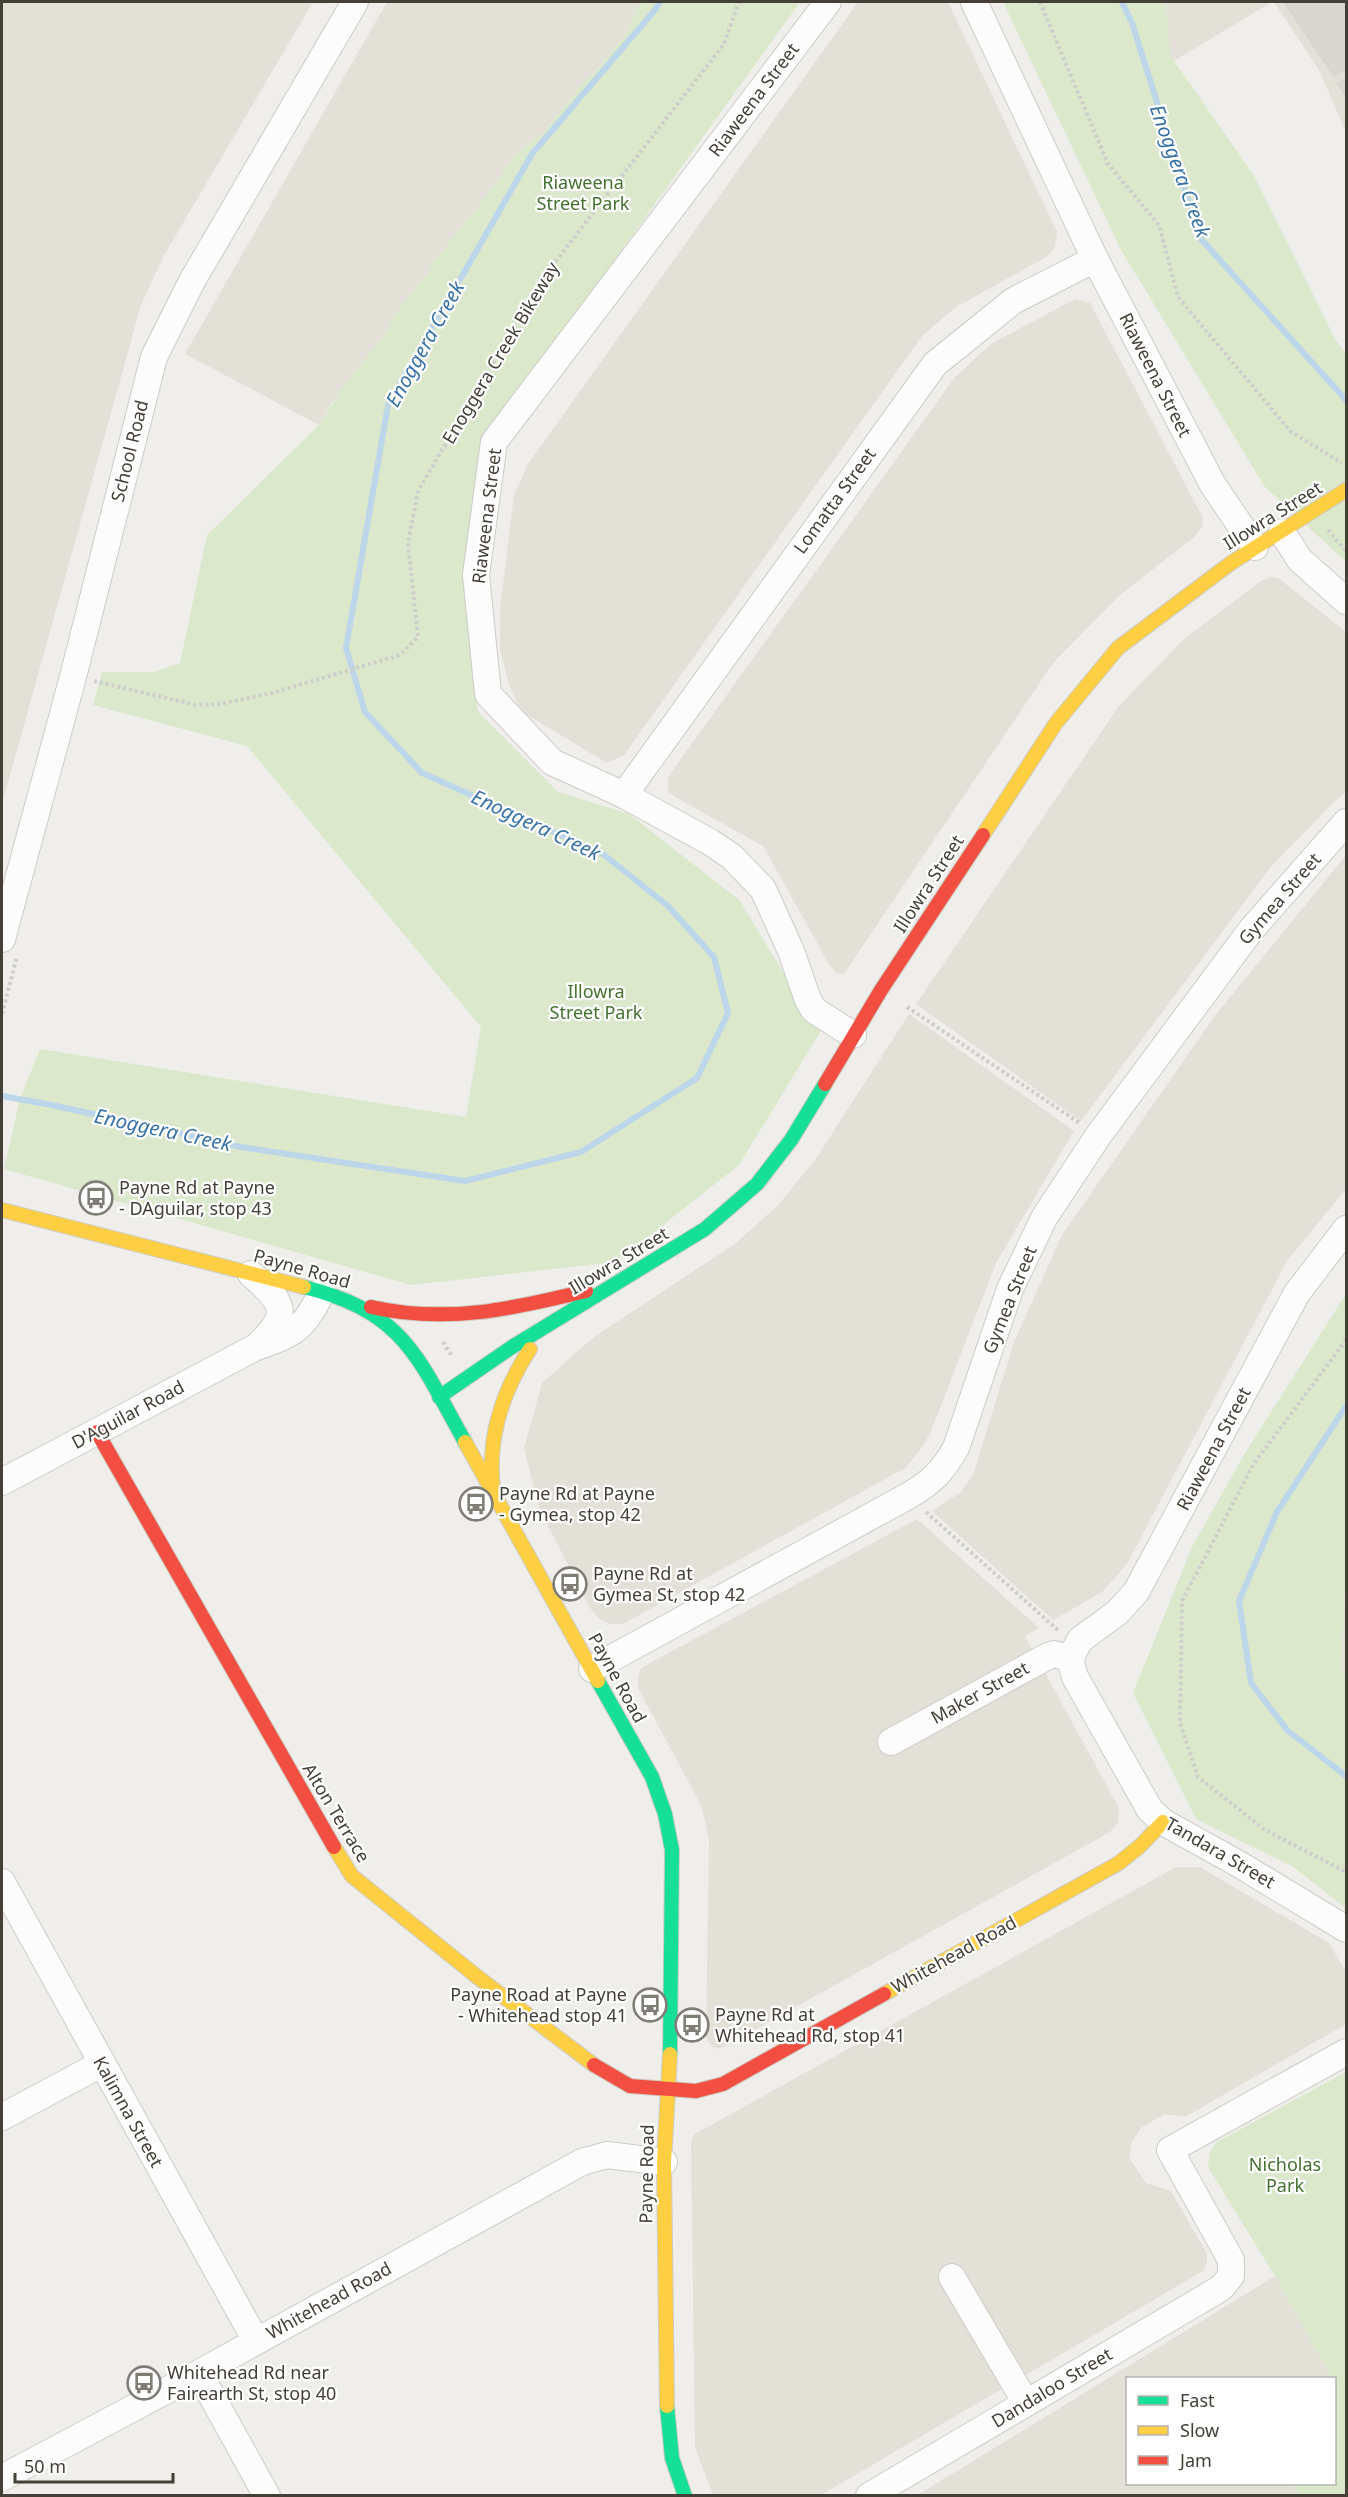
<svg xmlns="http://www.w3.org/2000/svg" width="1348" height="2497" viewBox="0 0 1348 2497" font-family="'Noto Sans',sans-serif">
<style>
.residential{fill:#e3e0d8}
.green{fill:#dbe8cc}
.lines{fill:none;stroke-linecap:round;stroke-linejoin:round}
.stream{stroke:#bdd6ea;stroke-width:6}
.building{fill:#d9d7d2;stroke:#d7d5d0;stroke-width:1.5}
.street-casing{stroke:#cdccc7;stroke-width:28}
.fast-casing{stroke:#cecbc1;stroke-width:16}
.slow-casing{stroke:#cecbc1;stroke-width:16}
.jam-casing{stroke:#cecbc1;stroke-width:16}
.path{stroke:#d0cecb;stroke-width:4;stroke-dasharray:3 3;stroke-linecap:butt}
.street{stroke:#fdfcfc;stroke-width:26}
.fast{stroke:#16e098;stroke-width:14}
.slow{stroke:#ffcf43;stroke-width:14}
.jam{stroke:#f24e42;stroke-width:14}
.labels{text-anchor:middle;stroke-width:4.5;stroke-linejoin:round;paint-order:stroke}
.street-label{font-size:18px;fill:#444037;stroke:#fff}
.park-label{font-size:18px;fill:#44712f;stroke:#fff}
.poi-label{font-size:18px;fill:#444037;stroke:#fff;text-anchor:start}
.water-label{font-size:20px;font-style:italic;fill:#3972a7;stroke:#fff}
</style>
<rect width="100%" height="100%" fill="#efeeea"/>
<!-- residential -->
<path class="residential" d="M2 2H313L163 257 141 305 2 804Z
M387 2H642L638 6 629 29 596 72 586 79 543 133 516 154 481 203 434 261 428 273 401 306 385 334 331 404 319 425 185 354Z
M858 2H948L1057 232 1055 247 1048 256 956 307 922 336 624 755 607 763 521 711 509 685 500 650V609L514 495 528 464Z
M1166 2H1272L1174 61 1170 55Z
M1274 2H1346V132L1319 70Z
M1075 299 1090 303 1203 518 1202 527 1194 537 1119 596 1053 663 844 974 837 973 830 966 763 846 668 793V777L955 377 991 344Z
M1271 577 1278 578 1346 632V792L1332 804 1270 868 1081 1121 916 1004 1119 706 1185 638 1261 581Z
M1346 855V1189L1287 1261 1127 1564 1102 1592 1053 1620 932 1511 961 1492 973 1475 1014 1342 1062 1235 1214 1017Z
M909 1014 1074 1131 996 1263 930 1434 918 1453 905 1468 623 1624H610L598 1618 590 1608 539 1508 524 1448 542 1383 595 1336 735 1244 779 1204 815 1160Z
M917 1519 1039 1628 1025 1636 1119 1808 1118 1822 1110 1832 720 2049 712 2047 706 2037 709 1841 702 1807 638 1688V1677L641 1668Z
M1346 1570V1674L1341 1671Z
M1176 1867H1200L1329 1943 1346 1972V2024L1185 2117 1164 2114 1141 2128 1132 2142 1129 2158 1146 2183 1171 2191 1207 2254V2263L1203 2271 821 2495H713L695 2448 691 2141 695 2134Z
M1275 2276 1332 2378H1128V2484H1292L1300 2495 916 2496Z"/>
<!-- green -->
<path class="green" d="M642 2H800L486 439 464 589 478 712 558 792 629 814 739 900 820 1032 739 1165 616 1262 411 1285 4 1169 20 1099 40 1049 466 1117 481 1027 247 746 93 705 102 672H154L180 663 207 535 319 425 344 385 385 334 401 306 428 273 434 261 481 203 516 154 543 133 586 79 596 72 629 29 638 6Z
M1003 2H1166L1170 55 1254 176 1335 339 1346 354V562L1265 487 1121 250Z
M1346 1294V1570L1341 1671 1346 1674V1908L1292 1866 1196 1819 1133 1693 1192 1547 1245 1453Z
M1346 2072V2495H1300L1292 2484H1334V2378H1332L1275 2276 1208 2167 1210 2152 1217 2142Z"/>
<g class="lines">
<!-- stream -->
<path class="stream" d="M1122 2 1132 23 1200 238 1346 400
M2 1096 52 1105 241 1147 465 1181 581 1152 697 1078 728 1013 714 957 668 906 603 854 422 773 365 712 346 648 388 405 532 154 655 10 660 2
M1346 1406 1277 1512 1239 1601 1251 1683 1288 1731 1346 1776"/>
</g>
<!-- building -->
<path class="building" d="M1284 2H1346V68L1334 76Z
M1346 78V97L1338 84Z"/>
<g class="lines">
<!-- street casing -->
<g class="street-casing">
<path id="street" d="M828 2 494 442 476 575 488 694 552 762 624 795 710 842 731 856 763 889 791 951 808 1000 814 1010 853 1035
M974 2 1095 259 1213 485 1255 547
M1282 532 1300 560 1346 601
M624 795 935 364 1013 301 1095 259
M2 939 73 677 154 357 192 281 355 2
M1346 1229 1297 1293 1136 1592 1118 1612 1080 1640 1070 1659 1075 1677 1150 1810 1163 1822 1237 1863 1346 1929
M251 1274C284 1303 292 1313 257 1346
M2 1482 254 1348C293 1334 304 1331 322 1291
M592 1669 908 1496C932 1482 942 1472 956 1448L1010 1289 1044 1218 1098 1136 1251 930 1346 822
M891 1742 1048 1656 1054 1654 1070 1658
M2 1882 256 2341
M2 2117 101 2064
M952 2277 1026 2403
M199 2373 267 2496
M2 2478 199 2373 582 2162 607 2155 664 2162
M869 2496 1221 2288 1231 2276V2260L1170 2150 1346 2052"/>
</g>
<!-- fast casing -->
<g class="fast-casing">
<path id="fast" d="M304 1287C405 1312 418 1358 465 1442
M439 1397 512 1347 705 1229 757 1184 791 1140 825 1084
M598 1681 652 1777 665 1814 672 1850 670 2054
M667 2406 672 2458 685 2496"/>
</g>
<!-- slow casing -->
<g class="slow-casing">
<path id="slow" d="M983 835 1056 723 1118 648 1231 563 1346 490
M2 1210 304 1287
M465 1442 598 1681
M493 1488C487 1437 502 1392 530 1349
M334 1847 352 1876 480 1979 594 2065
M884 1994 1119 1863 1140 1846 1163 1822
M667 2406 664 2162 670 2054"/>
</g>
<!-- jam casing -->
<g class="jam-casing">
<path id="jam" d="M825 1084 881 990 983 835
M371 1307C447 1324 512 1309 586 1291
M97 1432 334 1847
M594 2065 630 2086 696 2091 723 2084 884 1994"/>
</g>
<!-- path -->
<path class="path" d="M1040 2 1108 164 1159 225 1178 297 1290 431 1342 463
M1328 530 1346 551
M94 681 196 705 220 704 272 693 400 655 418 637 408 543 418 491 542 279 724 44 739 2
M907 1007 1081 1124
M2 1014 17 956
M1346 1340 1253 1465 1182 1601 1180 1723 1198 1777 1265 1830 1346 1872
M443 1342 452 1356
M926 1512 1059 1631"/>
<!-- street -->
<use href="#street" class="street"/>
<!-- fast -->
<use href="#fast" class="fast"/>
<!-- slow -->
<use href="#slow" class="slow"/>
<!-- jam -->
<use href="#jam" class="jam"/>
</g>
<!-- icons -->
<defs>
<g id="bus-ring" transform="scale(1.725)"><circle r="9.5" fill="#fff" stroke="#807d76" stroke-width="1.5"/><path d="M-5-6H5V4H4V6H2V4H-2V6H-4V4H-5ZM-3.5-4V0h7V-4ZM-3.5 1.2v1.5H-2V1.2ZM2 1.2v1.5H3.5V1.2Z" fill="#807d76"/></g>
</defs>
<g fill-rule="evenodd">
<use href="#bus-ring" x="96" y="1198"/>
<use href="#bus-ring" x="476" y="1504"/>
<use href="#bus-ring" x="570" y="1584"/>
<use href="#bus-ring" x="650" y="2005"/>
<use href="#bus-ring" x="692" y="2025"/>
<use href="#bus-ring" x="144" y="2383"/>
</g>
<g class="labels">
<!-- street labels -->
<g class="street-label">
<text transform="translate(754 100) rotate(-53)" y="6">Riaweena Street</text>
<text transform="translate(501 353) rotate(-59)" y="6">Enoggera Creek Bikeway</text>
<text transform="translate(1155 375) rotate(63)" y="6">Riaweena Street</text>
<text transform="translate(130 451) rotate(-76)" y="6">School Road</text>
<text transform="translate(835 501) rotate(-54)" y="6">Lomatta Street</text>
<text transform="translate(487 516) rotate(-83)" y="6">Riaweena Street</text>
<text transform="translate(1273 516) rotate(-32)" y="6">Illowra Street</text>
<text transform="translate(929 884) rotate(-57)" y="6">Illowra Street</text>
<text transform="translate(1280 899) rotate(-49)" y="6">Gymea Street</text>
<text transform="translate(619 1261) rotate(-31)" y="6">Illowra Street</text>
<text transform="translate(302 1269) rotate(16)" y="6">Payne Road</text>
<text transform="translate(1010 1300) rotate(-68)" y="6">Gymea Street</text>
<text transform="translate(128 1415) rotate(-28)" y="6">D'Aguilar Road</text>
<text transform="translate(1214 1449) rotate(-62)" y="6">Riaweena Street</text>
<text transform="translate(617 1678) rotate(61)" y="6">Payne Road</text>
<text transform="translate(980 1693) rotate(-29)" y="6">Maker Street</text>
<text transform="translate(336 1813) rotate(59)" y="6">Alton Terrace</text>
<text transform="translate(1220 1853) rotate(30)" y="6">Tandara Street</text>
<text transform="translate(954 1955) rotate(-29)" y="6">Whitehead Road</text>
<text transform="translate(128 2112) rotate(61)" y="6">Kalimna Street</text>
<text transform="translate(647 2174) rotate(-89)" y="6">Payne Road</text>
<text transform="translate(329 2301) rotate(-29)" y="6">Whitehead Road</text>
<text transform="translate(1052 2388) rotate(-31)" y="6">Dandaloo Street</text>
</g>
<!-- park labels -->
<g class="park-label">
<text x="583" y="189">Riaweena<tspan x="583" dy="21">Street Park</tspan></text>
<text x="596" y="998">Illowra<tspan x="596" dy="21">Street Park</tspan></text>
<text x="1285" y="2171">Nicholas<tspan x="1285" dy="21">Park</tspan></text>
</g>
<!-- poi labels -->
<g class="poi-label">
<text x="119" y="1194">Payne Rd at Payne<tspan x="119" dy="21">- DAguilar, stop 43</tspan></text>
<text x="499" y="1500">Payne Rd at Payne<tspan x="499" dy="21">- Gymea, stop 42</tspan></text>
<text x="593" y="1580">Payne Rd at<tspan x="593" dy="21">Gymea St, stop 42</tspan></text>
<text x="627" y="2001" text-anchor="end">Payne Road at Payne<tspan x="627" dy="21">- Whitehead stop 41</tspan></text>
<text x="715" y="2021">Payne Rd at<tspan x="715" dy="21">Whitehead Rd, stop 41</tspan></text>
<text x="167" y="2379">Whitehead Rd near<tspan x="167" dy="21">Fairearth St, stop 40</tspan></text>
</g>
<!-- water labels -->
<g class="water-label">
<text transform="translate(1180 171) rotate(70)" y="7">Enoggera Creek</text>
<text transform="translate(425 344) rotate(-61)" y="7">Enoggera Creek</text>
<text transform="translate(536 825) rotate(25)" y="7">Enoggera Creek</text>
<text transform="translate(163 1130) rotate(12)" y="7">Enoggera Creek</text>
</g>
</g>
<!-- border -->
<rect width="1348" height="2497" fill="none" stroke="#444037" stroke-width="6"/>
<!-- legend -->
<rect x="1126" y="2377" width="210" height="108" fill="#ffffff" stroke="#b4b3af" stroke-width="1.5"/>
<rect x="1138" y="2396" width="30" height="9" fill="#16e098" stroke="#b4b3af" stroke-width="1.5"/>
<text x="1180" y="2407" font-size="18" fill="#444037">Fast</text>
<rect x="1138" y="2426" width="30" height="9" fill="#ffcf43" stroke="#b4b3af" stroke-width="1.5"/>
<text x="1180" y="2437" font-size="18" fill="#444037">Slow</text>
<rect x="1138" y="2456" width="30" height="9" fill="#f24e42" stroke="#b4b3af" stroke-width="1.5"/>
<text x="1180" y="2467" font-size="18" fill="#444037">Jam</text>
<!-- scale -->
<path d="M15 2473v9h158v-9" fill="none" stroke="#444037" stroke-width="3"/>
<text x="24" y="2473" font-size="18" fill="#444037" stroke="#ffffff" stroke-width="4.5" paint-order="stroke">50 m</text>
</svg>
